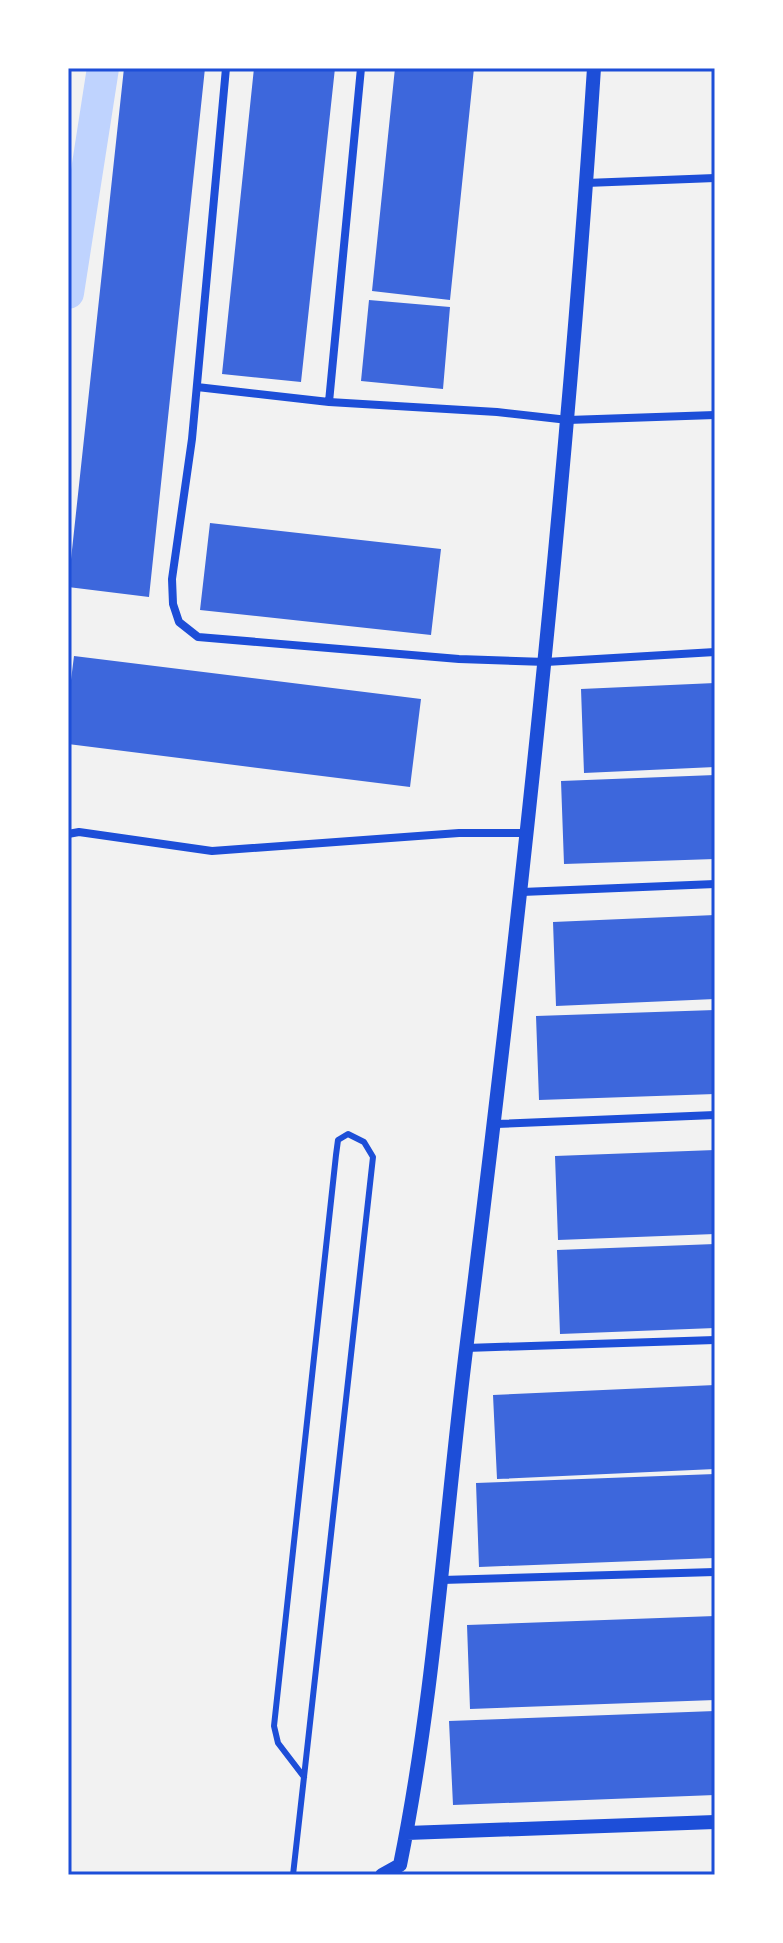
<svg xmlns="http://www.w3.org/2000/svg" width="783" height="1943" viewBox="0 0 783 1943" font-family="Commissioner,sans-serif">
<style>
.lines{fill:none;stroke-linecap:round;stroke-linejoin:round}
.canal{stroke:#bfd3fe;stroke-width:32}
.building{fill:#3d67dc}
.service{stroke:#1d4ed8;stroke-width:6}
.minor{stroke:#1d4ed8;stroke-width:8}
.tertiary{stroke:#1d4ed8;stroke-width:14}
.neatline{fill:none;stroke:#1d4ed8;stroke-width:3}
</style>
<rect width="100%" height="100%" fill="#f2f2f2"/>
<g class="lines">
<!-- canal -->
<path class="canal" d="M68 293 103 68"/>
</g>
<!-- building -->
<path class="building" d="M124 68H205L149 597 68 587Z
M254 68H335L301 382 222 374Z
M395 68H474L450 300 372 291Z
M369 300 450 307 443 389 361 381Z
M210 523 441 549 431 635 200 610Z
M74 656 421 699 410 787 68 744V704Z
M715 683V767L584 773 581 689Z
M715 775V859L564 864 561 781Z
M715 915V999L556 1006 553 922Z
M715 1010V1094L539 1100 536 1016Z
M715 1150V1234L558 1240 555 1156Z
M715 1244V1328L560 1334 557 1250Z
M715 1385V1469L497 1479 493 1395Z
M715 1474V1558L479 1567 476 1483Z
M715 1616V1700L470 1709 467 1625Z
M715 1711V1795L453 1805 449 1721Z"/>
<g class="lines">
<!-- service -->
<path class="service" d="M293 1875 304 1777 373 1157 364 1142 348 1134 338 1140 336 1155 274 1726 278 1743 304 1777"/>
<!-- minor -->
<path class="minor" d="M226 68 192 439 172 579 173 604 179 622 198 637 459 659 546 662 715 652
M586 183 715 178
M197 387 329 402 497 412 568 420 715 415
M329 402 361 68
M68 834 79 832 212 851 459 833H528
M522 892 715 884
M496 1124 715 1115
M466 1348 715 1340
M442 1580 715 1572"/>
<!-- tertiary -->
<path class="tertiary" d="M407 1833 715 1822
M382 1875 400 1865C435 1693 445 1516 467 1342 520 918 566 495 594 68"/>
</g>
<!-- border -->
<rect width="783" height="1943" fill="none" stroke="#ffffff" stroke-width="140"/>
<rect x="70" y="70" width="643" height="1803" class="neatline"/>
</svg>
